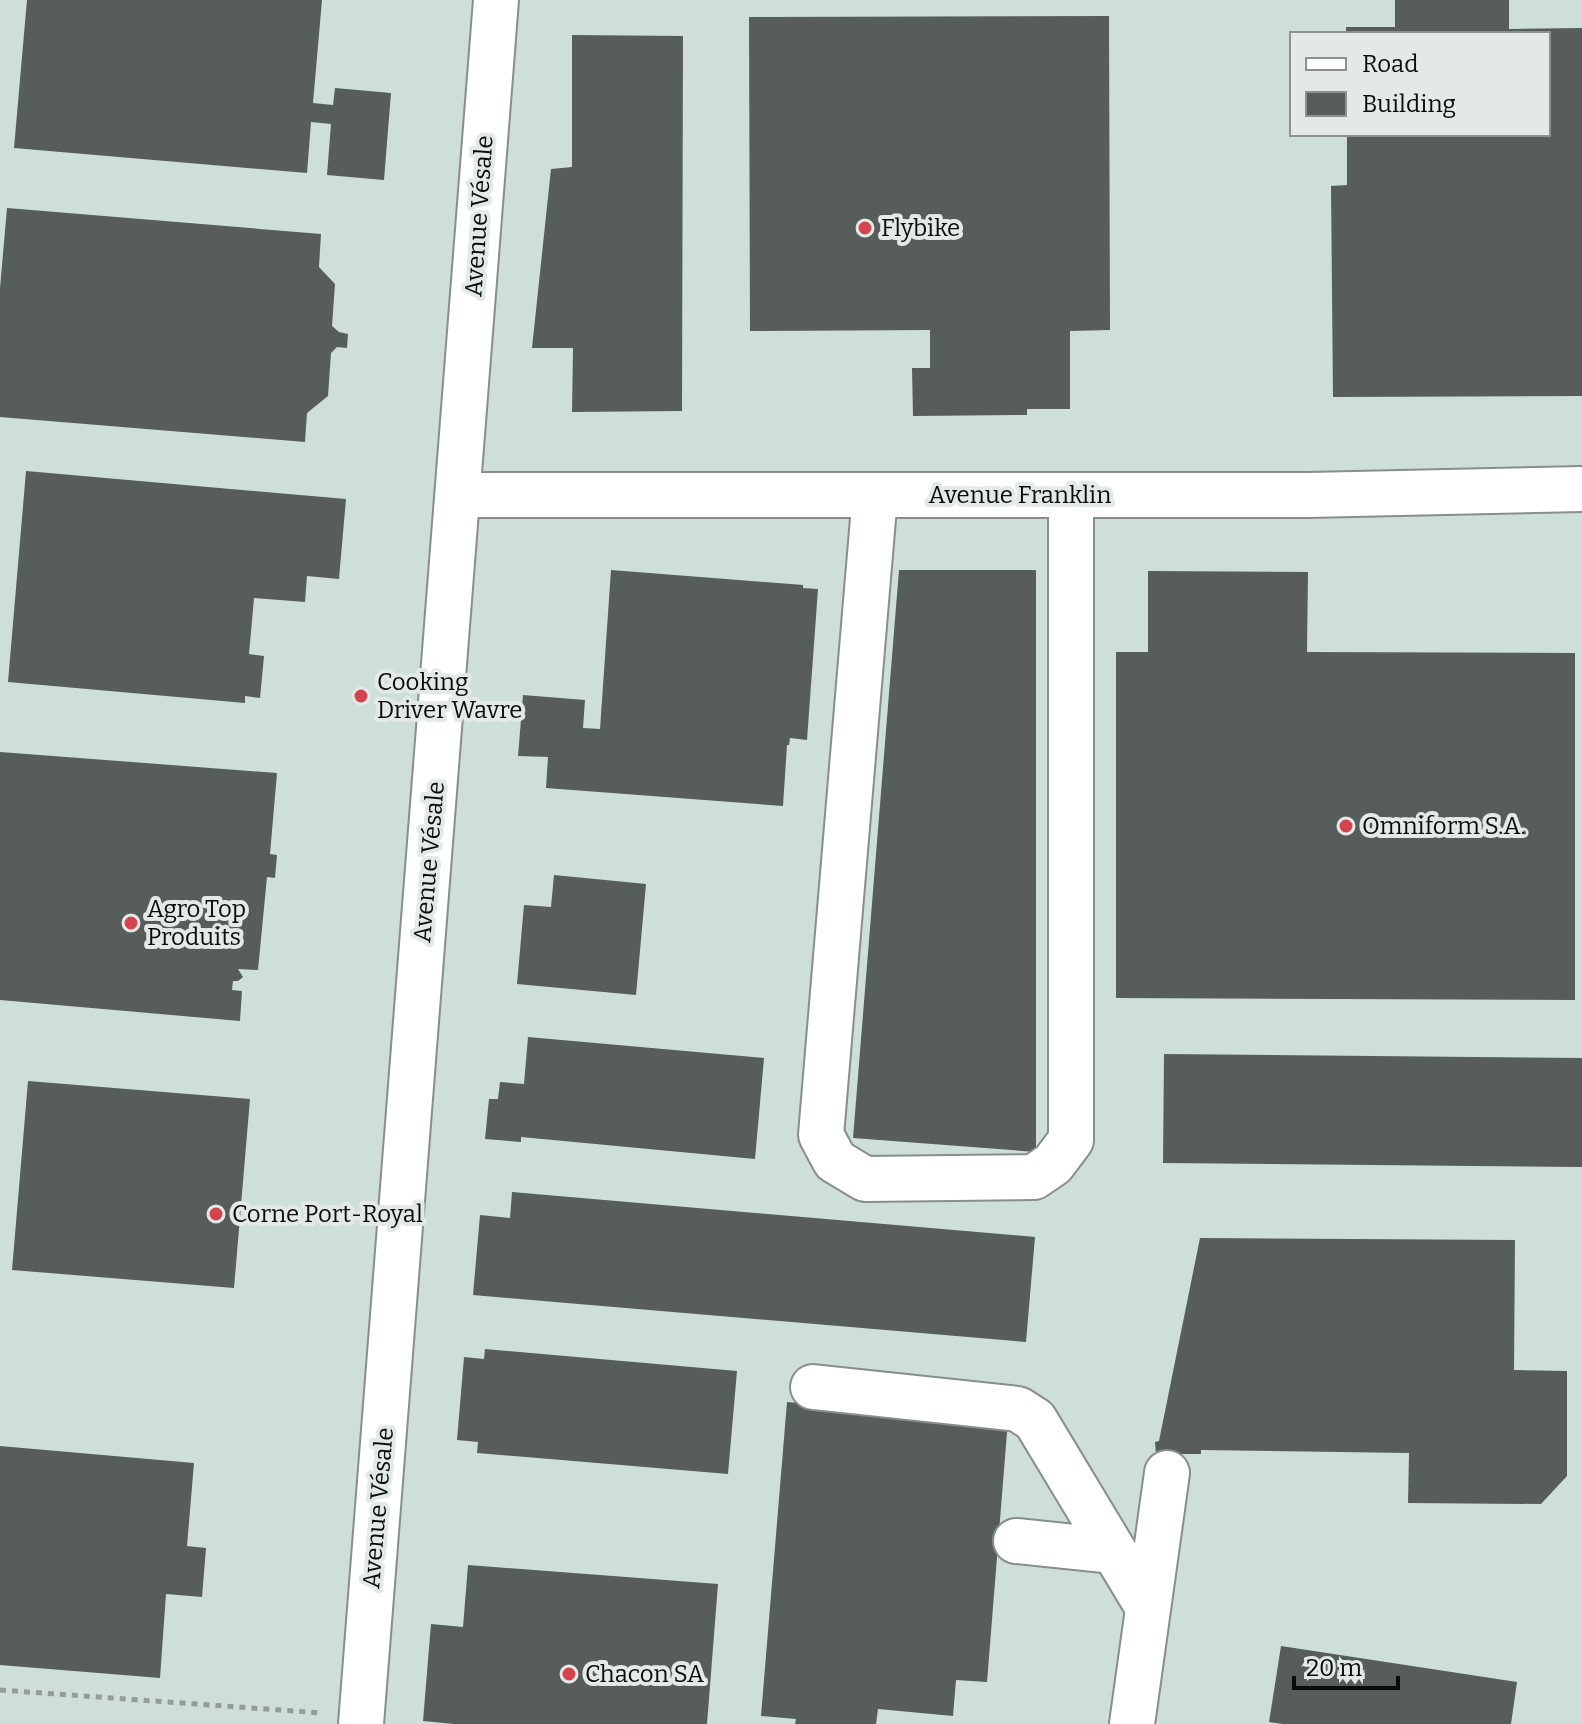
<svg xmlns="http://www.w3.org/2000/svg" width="1582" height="1724" viewBox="0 0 1582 1724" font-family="Bitter,serif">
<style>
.built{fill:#ceded9;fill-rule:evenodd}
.building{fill:#575d5b}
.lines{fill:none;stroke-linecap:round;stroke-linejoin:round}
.minor-casing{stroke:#878e8c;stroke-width:48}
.path{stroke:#959b99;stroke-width:5;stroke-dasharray:6 6;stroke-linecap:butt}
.minor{stroke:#fff;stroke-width:44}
.poi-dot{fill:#d4444f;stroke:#e2e9e7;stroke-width:3}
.labels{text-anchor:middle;stroke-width:8;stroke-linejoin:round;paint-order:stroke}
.street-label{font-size:24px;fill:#090c0b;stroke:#e2e9e7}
.poi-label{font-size:24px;fill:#090c0b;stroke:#e2e9e7;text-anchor:start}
</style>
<rect width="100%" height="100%" fill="#e2e9e7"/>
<!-- built -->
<path class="built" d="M0 0H1582V1724H0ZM1292 34H1548V134H1292Z"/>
<!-- building -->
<path class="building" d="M27 0H322L313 103 333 105 335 88 391 93 384 180 327 175 331 124 311 122 307 173 14 148Z
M1395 0H1509V29L1582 28V396L1333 397 1331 186 1347 185V134H1548V34H1346V27H1395Z
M1109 16 1110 330 1070 331V409H1027V415L913 416 912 368H930V330L750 331 749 17Z
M572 35 683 36 682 411 572 412 573 348H532L551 169 572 167Z
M7 208 321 234 319 267 335 284 332 326 339 332 348 334 347 348 337 347 331 353 328 396 307 413 305 442 0 417V288Z
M26 471 346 499 339 579 307 576 305 602 254 598 249 654 264 656 260 698 245 696V703L8 682Z
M611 570 803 585V588L818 589 807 740 790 738 789 745H787L783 806 546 788 548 757 518 756 523 695 585 700 583 728 600 729Z
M899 570H1036V1152L853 1138Z
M1148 571 1308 572 1307 652 1575 653V1000L1116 998V652H1148Z
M0 752 277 773 270 854 277 855 275 878 267 877 258 970 238 969 243 977 238 981H233L232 990 242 991 240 1021 0 1000Z
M554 875 646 884 636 995 517 984 524 905 551 907Z
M528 1037 764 1058 755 1159 521 1137V1142L485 1139 489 1099H498L500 1082 524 1084Z
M1164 1054 1582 1058V1167L1163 1163Z
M28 1081 250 1099 234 1288 12 1270Z
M512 1192 1035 1237 1026 1342 473 1295 480 1215 510 1218Z
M1200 1238 1515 1240 1514 1370 1567 1371V1476L1541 1504 1408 1503 1409 1453 1201 1450V1454H1156L1155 1442 1159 1441Z
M485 1349 737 1371 728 1474 477 1453 478 1442 457 1440 464 1357 484 1359Z
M787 1402 1008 1420 987 1682 956 1680 953 1716 878 1709 876 1724H795L796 1719 761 1716Z
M0 1446 194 1463 187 1546 206 1548 202 1597 166 1594 160 1678 0 1665Z
M468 1565 718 1584 707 1724H454L423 1721 431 1624 463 1627Z
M1281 1646 1517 1682 1511 1724H1283L1269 1722Z"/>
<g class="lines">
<!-- minor casing -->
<g class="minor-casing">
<path id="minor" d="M458 495H1308L1582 489
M875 495 821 1135 835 1161 865 1179 1034 1177 1053 1164 1071 1140V495
M813 1387 1018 1409 1035 1420 1147 1606
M1016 1541 1114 1551
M361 1724 496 0
M1132 1724 1167 1473"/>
</g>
<!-- path -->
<path class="path" d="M0 1690 322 1713"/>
<!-- minor -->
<use href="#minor" class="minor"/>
</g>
<!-- markers -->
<g class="poi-dot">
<circle cx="865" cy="228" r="8"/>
<circle cx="361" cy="696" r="8"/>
<circle cx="1346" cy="826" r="8"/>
<circle cx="131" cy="923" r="8"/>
<circle cx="216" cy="1214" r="8"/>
<circle cx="569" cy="1674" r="8"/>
</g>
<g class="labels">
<!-- street labels -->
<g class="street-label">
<text transform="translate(479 216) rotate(-86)" y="8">Avenue Vésale</text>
<text x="1020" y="503">Avenue Franklin</text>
<text transform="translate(429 862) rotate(-85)" y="8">Avenue Vésale</text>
<text transform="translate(378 1508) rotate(-85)" y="8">Avenue Vésale</text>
</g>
<!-- poi labels -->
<g class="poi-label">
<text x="881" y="236">Flybike</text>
<text x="377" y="690">Cooking<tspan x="377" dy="28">Driver Wavre</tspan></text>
<text x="1362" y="834">Omniform S.A.</text>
<text x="147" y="917">Agro Top<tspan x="147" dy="28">Produits</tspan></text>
<text x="232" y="1222">Corne Port-Royal</text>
<text x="585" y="1682">Chacon SA</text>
</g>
</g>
<!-- legend -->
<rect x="1290" y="32" width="260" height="104" fill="#e2e9e7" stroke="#8b918f" stroke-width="2"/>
<rect x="1306" y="58" width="40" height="12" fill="#ffffff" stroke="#8b918f" stroke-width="2"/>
<text x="1362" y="72" font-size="24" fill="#090c0b">Road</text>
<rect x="1306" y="92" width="40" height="24" fill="#575d5b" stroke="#8b918f" stroke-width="2"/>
<text x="1362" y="112" font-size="24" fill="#090c0b">Building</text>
<!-- scale -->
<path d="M1294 1676v12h104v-12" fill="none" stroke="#090c0b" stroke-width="4"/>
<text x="1306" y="1676" font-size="24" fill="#090c0b" stroke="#e2e9e7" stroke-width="6" paint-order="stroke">20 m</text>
</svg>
